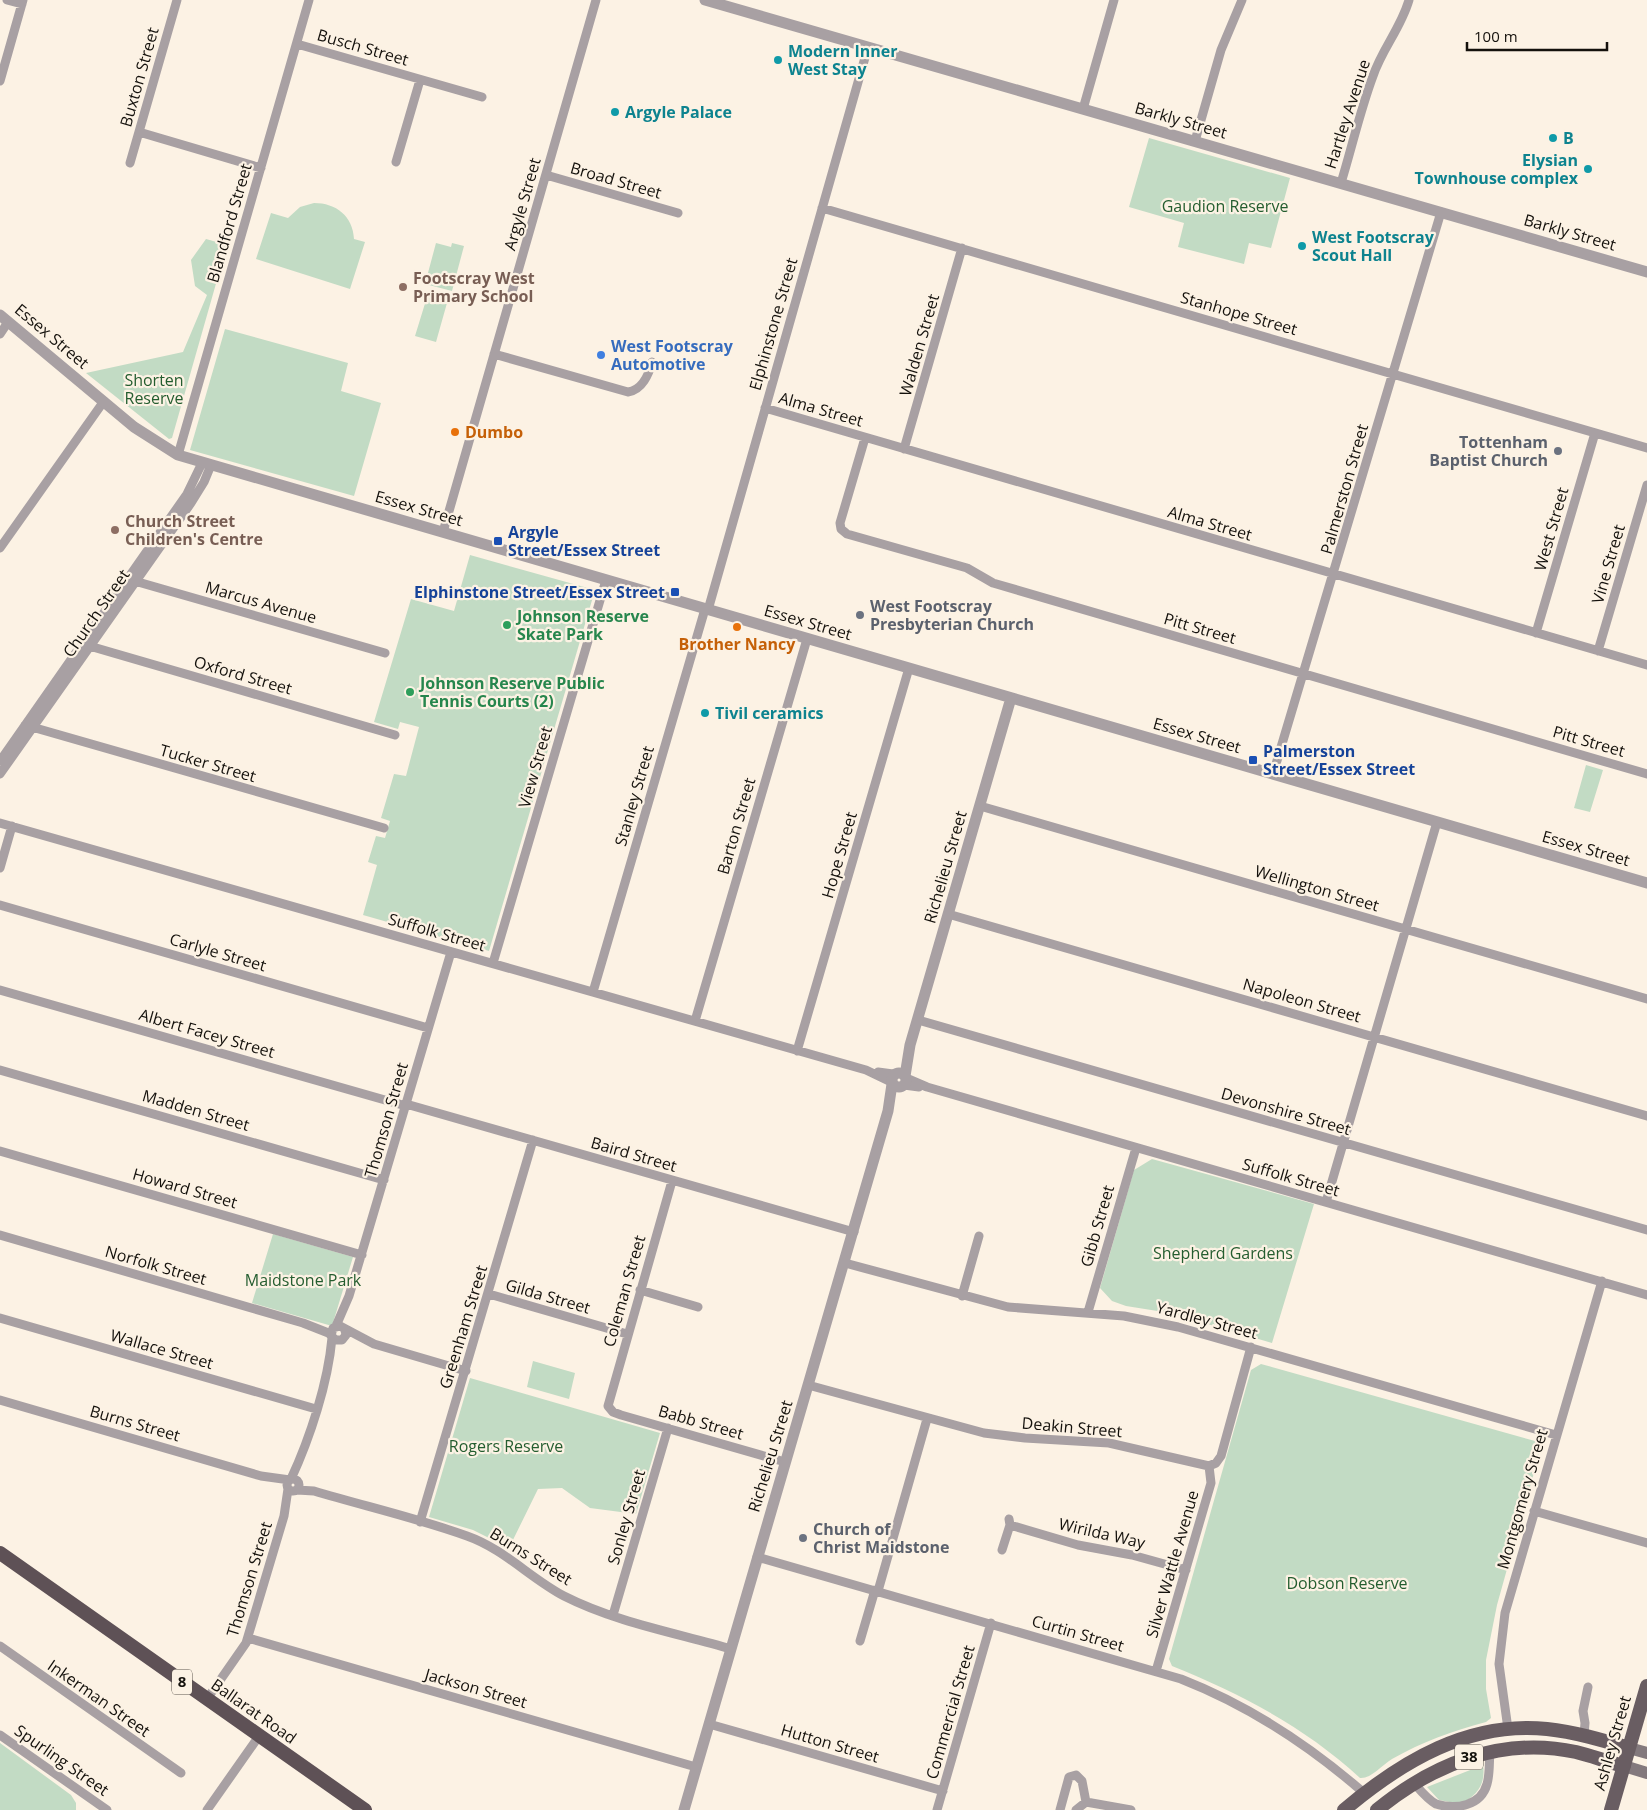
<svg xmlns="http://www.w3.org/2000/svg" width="1647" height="1810" viewBox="0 0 1647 1810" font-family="'Open Sans',sans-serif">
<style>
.green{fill:#c2dbc4}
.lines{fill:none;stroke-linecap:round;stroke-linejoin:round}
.minor{stroke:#a8a0a3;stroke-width:9}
.tertiary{stroke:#a8a0a3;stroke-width:11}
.secondary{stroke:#83797d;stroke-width:12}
.primary{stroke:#695d62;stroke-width:14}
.trunk{stroke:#5e5156;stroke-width:14}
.culture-dot{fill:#0f9aa8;stroke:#fcf2e4;stroke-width:2}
.education-dot{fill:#8d6e63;stroke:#fcf2e4;stroke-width:2}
.shop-dot{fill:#3f7fe0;stroke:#fcf2e4;stroke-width:2}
.food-dot{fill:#e8710a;stroke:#fcf2e4;stroke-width:2}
.worship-dot{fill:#6b7280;stroke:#fcf2e4;stroke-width:2}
.transit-dot{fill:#1a4fb4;stroke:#fcf2e4;stroke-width:2}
.leisure-dot{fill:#2e9e5b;stroke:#fcf2e4;stroke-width:2}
.labels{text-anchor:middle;stroke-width:4.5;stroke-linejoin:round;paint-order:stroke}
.shield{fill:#fcf2e4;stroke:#5a544d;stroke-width:1}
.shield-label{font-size:15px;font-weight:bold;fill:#14110c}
.street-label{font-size:16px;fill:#14110c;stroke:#fcf2e4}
.culture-label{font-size:16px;font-weight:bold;fill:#0d838f;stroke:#fcf2e4;text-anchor:start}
.park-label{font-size:16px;fill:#245d2f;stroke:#fcf2e4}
.education-label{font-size:16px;font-weight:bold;fill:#785e54;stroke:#fcf2e4;text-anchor:start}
.shop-label{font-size:16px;font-weight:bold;fill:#366cbe;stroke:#fcf2e4;text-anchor:start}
.food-label{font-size:16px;font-weight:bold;fill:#c56008;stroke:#fcf2e4;text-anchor:start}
.worship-label{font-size:16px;font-weight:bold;fill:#5b616d;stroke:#fcf2e4;text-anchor:start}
.transit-label{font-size:16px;font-weight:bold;fill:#164399;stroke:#fcf2e4;text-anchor:start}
.leisure-label{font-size:16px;font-weight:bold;fill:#27864d;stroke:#fcf2e4;text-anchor:start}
</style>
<rect width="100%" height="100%" fill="#fcf2e4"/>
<!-- green -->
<path class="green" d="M1149 138 1290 178 1271 248 1249 243 1244 264 1178 247 1184 223 1129 207Z
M314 203C336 203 353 216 354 239L365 242 350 289 256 259 271 213 288 218 300 207Z
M206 239 227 245 172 438 169 439 86 373 183 352 207 295 195 286 191 260Z
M436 243 451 247 452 243 464 246 452 291 425 284Z
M427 297 447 303 436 342 415 336Z
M225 329 348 363 341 391 381 403 354 496 190 450Z
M470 555 595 590 489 951 363 915 377 865 368 862 376 836 385 838 390 821 381 818 394 774 406 776 419 727 400 722 398 729 374 722 411 599 454 611Z
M1586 765 1603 770 1590 812 1574 808Z
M1152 1159 1314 1204 1272 1343 1170 1313 1126 1306 1112 1301 1100 1288 1134 1170Z
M273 1234 353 1257 332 1326 252 1303Z
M533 1361 575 1373 569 1399 527 1387Z
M1261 1364 1535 1441 1540 1451 1497 1605 1486 1660V1689L1491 1718 1486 1722C1452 1731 1422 1742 1392 1759 1382 1765 1371 1779 1360 1778 1305 1727 1241 1694 1172 1666L1169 1659 1251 1370Z
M470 1378 660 1433 636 1514 590 1508 562 1488 538 1489 509 1548 473 1530 429 1517Z
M0 1743 71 1795 76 1803V1810H0Z
M1483 1765C1486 1784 1477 1796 1460 1804L1439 1800 1427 1787Z"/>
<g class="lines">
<!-- minor -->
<path class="minor" d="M7 0 22 4
M297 44 482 97
M0 81 23 0
M1083 109 1114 0
M139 132 261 168
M1195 141 1221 50 1242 0
M396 162 420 80
M130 163 177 0
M546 175 678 213
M1341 183C1352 147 1360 111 1373 76 1382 49 1401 28 1409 0
M822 208 1647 448
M0 334 8 322
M494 354 628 392C642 390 649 374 652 362
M765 408 1647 665
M865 438 840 523 841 529 847 534 967 568 993 583 1647 774
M904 449 962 248
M178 455 309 0
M443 532 596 0
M0 548 104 401
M131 580 385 653
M708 610 868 47
M1536 633 1595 433
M86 645 395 735
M1598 651 1647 485
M25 725 384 828
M0 761 187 494 202 463
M0 774 191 503 204 482 211 465
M1273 774 1441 212
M980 806 1647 999
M0 823 866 1070 891 1082
M0 868 12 826
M0 905 428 1028
M948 914 1647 1116
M493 963 606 580
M0 990 406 1106
M593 992 705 609
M918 1020 1647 1230
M695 1021 807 639
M797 1051 909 668
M0 1070 384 1180
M878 1072 893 1074
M906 1078 927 1087 1647 1295
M904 1085 919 1087
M406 1104 854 1232
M0 1151 362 1255
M672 1181 608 1406 613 1412 621 1415 785 1462
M1326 1202 1437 822
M0 1235 303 1323 331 1334
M845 1263 1008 1307 1124 1316 1178 1327 1556 1435
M640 1290 698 1307
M489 1294 627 1334
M962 1296 979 1236
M1088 1312 1136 1148
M0 1318 316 1409
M336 1326 349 1296 451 952
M345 1330 346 1335 342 1340H336L331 1336 333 1328 340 1326 374 1344 466 1371
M808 1385 984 1433 1025 1438 1109 1443 1209 1466 1216 1463 1221 1456 1251 1347
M0 1400 261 1476 290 1480
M287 1485a6 6 0 1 1 12 0a6 6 0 1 1-12 0Z
M291 1479C310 1438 328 1383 332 1338
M297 1490 314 1491C364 1506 417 1518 467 1536 504 1549 530 1578 564 1596 615 1622 676 1633 731 1649
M1534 1511 1647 1543
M420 1522 533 1140
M1010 1525 1078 1545 1132 1555 1186 1570
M1002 1550 1010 1525 1009 1519
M757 1557 1181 1679C1250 1706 1308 1744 1364 1793
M878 1591 927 1419
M613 1615 668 1428
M248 1638 696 1767
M860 1641 875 1590
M0 1646 181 1773
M1156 1671 1211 1483 1209 1466
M207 1699 246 1643 284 1516 288 1489
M709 1724 943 1791
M1508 1729 1499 1664 1505 1613 1602 1281
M0 1735 107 1810
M1584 1735 1585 1723 1583 1711 1588 1687
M1413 1782C1420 1790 1427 1799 1436 1804 1456 1810 1481 1806 1487 1784 1490 1774 1489 1762 1490 1752
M1086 1802 1131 1810
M207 1810 259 1736
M937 1810 991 1623
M1060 1810 1069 1777 1076 1775 1082 1781 1086 1802 1076 1810"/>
<!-- tertiary -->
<path class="tertiary" d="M705 0 1647 272
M0 315 134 427 178 455 1647 883
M892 1080a7 7 0 1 1 14 0a7 7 0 1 1-14 0Z
M905 1076 910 1045 1011 698
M684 1810 888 1111 892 1084"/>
<!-- secondary -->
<path class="secondary" d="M1629 1748 1647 1753
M1624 1766 1647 1773"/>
<!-- primary -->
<path class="primary" d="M1344 1810C1402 1761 1469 1721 1547 1729 1575 1732 1602 1740 1629 1748
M1377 1810C1433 1764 1502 1736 1576 1752 1592 1756 1608 1762 1624 1766
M1611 1810 1647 1686"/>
<!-- trunk -->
<path class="trunk" d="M0 1553 365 1810"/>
</g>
<!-- markers -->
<g class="culture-dot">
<circle cx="778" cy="60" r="5"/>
<circle cx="615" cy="112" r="5"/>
<circle cx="1553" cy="138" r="5"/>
<circle cx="1588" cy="169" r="5"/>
<circle cx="1302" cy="246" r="5"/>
<circle cx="705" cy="713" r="5"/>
</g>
<g class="education-dot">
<circle cx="403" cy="287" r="5"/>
<circle cx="115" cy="530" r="5"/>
</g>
<circle class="shop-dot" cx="601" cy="355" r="5"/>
<g class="food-dot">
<circle cx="455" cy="432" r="5"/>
<circle cx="737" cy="627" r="5"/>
</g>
<g class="worship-dot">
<circle cx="1558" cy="451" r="5"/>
<circle cx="860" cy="615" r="5"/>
<circle cx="803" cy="1538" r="5"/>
</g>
<g class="transit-dot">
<rect x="493" y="536" width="10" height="10" rx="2.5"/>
<rect x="670" y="587" width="10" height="10" rx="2.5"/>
<rect x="1248" y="755" width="10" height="10" rx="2.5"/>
</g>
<g class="leisure-dot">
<circle cx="507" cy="625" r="5"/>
<circle cx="410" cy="692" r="5"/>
</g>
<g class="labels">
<!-- shield labels -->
<g class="shield">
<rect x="172" y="1669.5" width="20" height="25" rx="4"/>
<rect x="1455" y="1744.5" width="28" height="25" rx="4"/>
</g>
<g class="shield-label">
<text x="182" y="1687">8</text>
<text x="1469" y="1762">38</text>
</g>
<!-- street labels -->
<g class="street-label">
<text transform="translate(363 47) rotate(16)" y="6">Busch Street</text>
<text transform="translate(139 77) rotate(-74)" y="6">Buxton Street</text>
<text transform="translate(1347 114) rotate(-72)" y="6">Hartley Avenue</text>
<text transform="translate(1181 120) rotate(16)" y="6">Barkly Street</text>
<text transform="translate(616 180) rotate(16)" y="6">Broad Street</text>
<text transform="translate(522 204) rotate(-74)" y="6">Argyle Street</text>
<text transform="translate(229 223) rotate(-74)" y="6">Blandford Street</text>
<text transform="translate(1570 232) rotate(16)" y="6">Barkly Street</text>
<text transform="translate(1239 313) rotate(16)" y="6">Stanhope Street</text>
<text transform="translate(773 324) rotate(-74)" y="6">Elphinstone Street</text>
<text transform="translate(52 336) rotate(40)" y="6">Essex Street</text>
<text transform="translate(919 345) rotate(-74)" y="6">Walden Street</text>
<text transform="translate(821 409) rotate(16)" y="6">Alma Street</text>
<text transform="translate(1344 489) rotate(-74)" y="6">Palmerston Street</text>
<text transform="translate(419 508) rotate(16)" y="6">Essex Street</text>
<text transform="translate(1210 523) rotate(16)" y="6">Alma Street</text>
<text transform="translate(1551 529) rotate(-74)" y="6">West Street</text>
<text transform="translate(1608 564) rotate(-74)" y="6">Vine Street</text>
<text transform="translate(261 602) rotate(16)" y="6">Marcus Avenue</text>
<text transform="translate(96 613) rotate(-55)" y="6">Church Street</text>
<text transform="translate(808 622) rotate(16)" y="6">Essex Street</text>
<text transform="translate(1200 628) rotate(16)" y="6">Pitt Street</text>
<text transform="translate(243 675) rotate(16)" y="6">Oxford Street</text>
<text transform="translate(1197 735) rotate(16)" y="6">Essex Street</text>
<text transform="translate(1589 741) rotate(16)" y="6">Pitt Street</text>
<text transform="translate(208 763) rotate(16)" y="6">Tucker Street</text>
<text transform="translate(535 767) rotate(-74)" y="6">View Street</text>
<text transform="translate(634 796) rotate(-74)" y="6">Stanley Street</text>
<text transform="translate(736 826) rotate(-74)" y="6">Barton Street</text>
<text transform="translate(1586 848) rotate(16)" y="6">Essex Street</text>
<text transform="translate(839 855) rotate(-74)" y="6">Hope Street</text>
<text transform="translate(945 867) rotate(-74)" y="6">Richelieu Street</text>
<text transform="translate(1317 888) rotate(16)" y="6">Wellington Street</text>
<text transform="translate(437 932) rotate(16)" y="6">Suffolk Street</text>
<text transform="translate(218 952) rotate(16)" y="6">Carlyle Street</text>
<text transform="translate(1302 1000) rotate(16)" y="6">Napoleon Street</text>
<text transform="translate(207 1033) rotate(16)" y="6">Albert Facey Street</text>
<text transform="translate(196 1110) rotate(16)" y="6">Madden Street</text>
<text transform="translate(1286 1111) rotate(16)" y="6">Devonshire Street</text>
<text transform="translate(386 1120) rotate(-74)" y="6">Thomson Street</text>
<text transform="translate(634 1154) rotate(16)" y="6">Baird Street</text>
<text transform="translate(1291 1177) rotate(16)" y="6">Suffolk Street</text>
<text transform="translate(185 1188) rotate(16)" y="6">Howard Street</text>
<text transform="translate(1097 1226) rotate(-74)" y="6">Gibb Street</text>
<text transform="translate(156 1265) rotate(16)" y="6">Norfolk Street</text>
<text transform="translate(624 1291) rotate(-74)" y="6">Coleman Street</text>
<text transform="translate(548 1296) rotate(16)" y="6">Gilda Street</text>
<text transform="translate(1207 1320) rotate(15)" y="6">Yardley Street</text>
<text transform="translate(463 1327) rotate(-73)" y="6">Greenham Street</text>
<text transform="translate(162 1349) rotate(16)" y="6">Wallace Street</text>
<text transform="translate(701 1422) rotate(16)" y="6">Babb Street</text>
<text transform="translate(135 1423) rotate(16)" y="6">Burns Street</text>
<text transform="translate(1072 1427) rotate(5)" y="6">Deakin Street</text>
<text transform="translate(770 1456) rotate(-73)" y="6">Richelieu Street</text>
<text transform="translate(1522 1499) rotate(-74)" y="6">Montgomery Street</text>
<text transform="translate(626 1517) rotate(-74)" y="6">Sonley Street</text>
<text transform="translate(1102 1533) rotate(13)" y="6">Wirilda Way</text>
<text transform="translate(531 1556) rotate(32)" y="6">Burns Street</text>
<text transform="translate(1172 1564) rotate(-74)" y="6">Silver Wattle Avenue</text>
<text transform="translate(249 1579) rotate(-73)" y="6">Thomson Street</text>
<text transform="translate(1078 1633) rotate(16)" y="6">Curtin Street</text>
<text transform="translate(476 1688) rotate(16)" y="6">Jackson Street</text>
<text transform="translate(99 1698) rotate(35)" y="6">Inkerman Street</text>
<text transform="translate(254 1711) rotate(35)" y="6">Ballarat Road</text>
<text transform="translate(950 1712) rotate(-74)" y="6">Commercial Street</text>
<text transform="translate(830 1743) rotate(16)" y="6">Hutton Street</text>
<text transform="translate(1612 1743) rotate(-74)" y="6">Ashley Street</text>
<text transform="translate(62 1760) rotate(35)" y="6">Spurling Street</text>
</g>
<!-- culture labels -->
<g class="culture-label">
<text x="788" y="57">Modern Inner<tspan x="788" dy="18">West Stay</tspan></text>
<text x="625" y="118">Argyle Palace</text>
<text x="1563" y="144">B</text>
<text x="1578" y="166" text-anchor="end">Elysian<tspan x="1578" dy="18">Townhouse complex</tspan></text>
<text x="1312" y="243">West Footscray<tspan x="1312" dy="18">Scout Hall</tspan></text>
<text x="715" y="719">Tivil ceramics</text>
</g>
<!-- park labels -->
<g class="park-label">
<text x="1225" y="212">Gaudion Reserve</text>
<text x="154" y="386">Shorten<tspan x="154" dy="18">Reserve</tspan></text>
<text x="1223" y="1259">Shepherd Gardens</text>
<text x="303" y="1286">Maidstone Park</text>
<text x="506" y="1452">Rogers Reserve</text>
<text x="1347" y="1589">Dobson Reserve</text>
</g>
<!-- education labels -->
<g class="education-label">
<text x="413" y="284">Footscray West<tspan x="413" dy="18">Primary School</tspan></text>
<text x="125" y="527">Church Street<tspan x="125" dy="18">Children's Centre</tspan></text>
</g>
<!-- shop labels -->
<g class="shop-label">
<text x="611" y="352">West Footscray<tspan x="611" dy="18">Automotive</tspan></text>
</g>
<!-- food labels -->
<g class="food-label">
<text x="465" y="438">Dumbo</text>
<text x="737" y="650" text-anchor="middle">Brother Nancy</text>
</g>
<!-- worship labels -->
<g class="worship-label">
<text x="1548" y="448" text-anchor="end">Tottenham<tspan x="1548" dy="18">Baptist Church</tspan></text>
<text x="870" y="612">West Footscray<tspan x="870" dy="18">Presbyterian Church</tspan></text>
<text x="813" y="1535">Church of<tspan x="813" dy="18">Christ Maidstone</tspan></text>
</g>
<!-- transit labels -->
<g class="transit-label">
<text x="508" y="538">Argyle<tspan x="508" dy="18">Street/Essex Street</tspan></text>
<text x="665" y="598" text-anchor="end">Elphinstone Street/Essex Street</text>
<text x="1263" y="757">Palmerston<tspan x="1263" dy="18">Street/Essex Street</tspan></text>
</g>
<!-- leisure labels -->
<g class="leisure-label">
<text x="517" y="622">Johnson Reserve<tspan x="517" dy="18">Skate Park</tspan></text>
<text x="420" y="689">Johnson Reserve Public<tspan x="420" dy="18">Tennis Courts (2)</tspan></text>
</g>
</g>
<!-- scale -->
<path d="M1467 42v8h140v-8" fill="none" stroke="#14110c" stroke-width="2.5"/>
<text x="1474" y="42" font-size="15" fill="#14110c" stroke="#fcf2e4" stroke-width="4" paint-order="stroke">100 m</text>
</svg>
